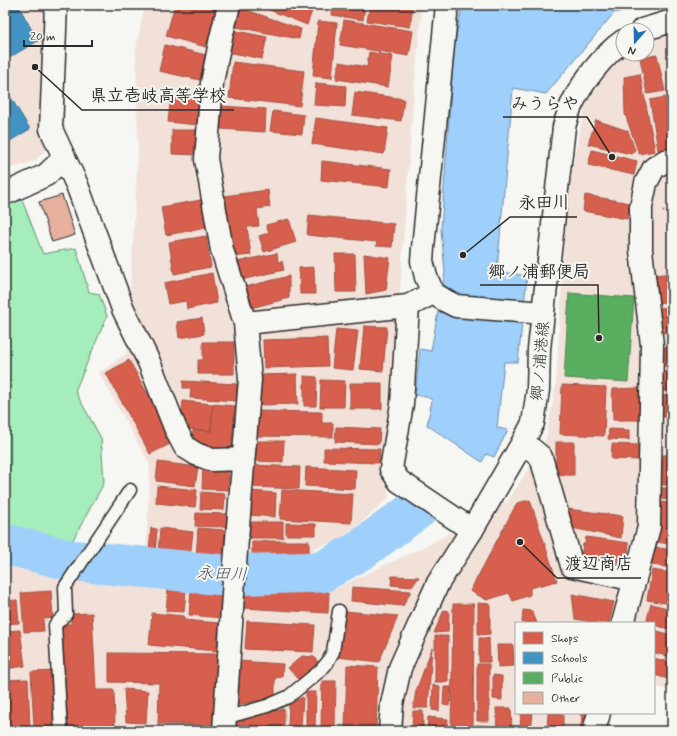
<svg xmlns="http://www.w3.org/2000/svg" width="677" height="736" viewBox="0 0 677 736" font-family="Mynerve,'Klee One',sans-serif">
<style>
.built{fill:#f1e1d9}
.green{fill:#a5edbb;stroke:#688c73}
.water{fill:#9fcffb;stroke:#718da8}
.shops{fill:#d6604d;stroke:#a35043}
.schools{fill:#4393c3;stroke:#3c7495}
.public{fill:#5aae61;stroke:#4c8751}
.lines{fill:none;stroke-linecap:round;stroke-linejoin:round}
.river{stroke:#9fcffb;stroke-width:41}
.building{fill:#e6af9e;stroke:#2b2b2b}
.lane-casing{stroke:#2b2b2b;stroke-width:15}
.street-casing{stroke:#2b2b2b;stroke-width:25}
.secondary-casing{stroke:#2b2b2b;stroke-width:25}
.primary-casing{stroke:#2b2b2b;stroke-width:25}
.path{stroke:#2b2b2b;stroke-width:2.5;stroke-dasharray:1 3;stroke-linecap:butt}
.lane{stroke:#f6f6f2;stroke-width:12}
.street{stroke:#f6f6f2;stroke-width:22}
.secondary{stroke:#f6f6f2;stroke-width:22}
.primary{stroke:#f6f6f2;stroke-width:22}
.labels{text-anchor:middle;stroke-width:4;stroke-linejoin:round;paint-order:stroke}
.street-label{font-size:16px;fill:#2b2b2b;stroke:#f6f6f2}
.water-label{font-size:17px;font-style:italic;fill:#48545f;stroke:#f6f6f2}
.leader{fill:none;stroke:#2b2b2b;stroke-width:1.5}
.callout-dot{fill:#2b2b2b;stroke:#f6f6f2;stroke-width:1.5}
.callout-label{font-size:17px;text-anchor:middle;font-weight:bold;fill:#2b2b2b;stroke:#f6f6f2;stroke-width:4;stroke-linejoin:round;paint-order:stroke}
</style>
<rect width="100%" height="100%" fill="#f6f6f2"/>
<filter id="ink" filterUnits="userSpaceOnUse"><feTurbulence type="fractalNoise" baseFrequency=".025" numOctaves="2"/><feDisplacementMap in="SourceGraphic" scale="8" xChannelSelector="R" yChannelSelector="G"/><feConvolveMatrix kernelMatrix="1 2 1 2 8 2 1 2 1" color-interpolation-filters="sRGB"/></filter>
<g filter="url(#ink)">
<!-- built -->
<path class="built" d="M5 5H65V129L35 161 5 170Z
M145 5H422L413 100 387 479 389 497 359 525 336 541 314 548 313 560 248 562 146 557 150 465 99 373 127 353 138 151 136 49Z
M672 34V691L654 686V623H516V713H611L607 731H5V559L12 557 91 578 338 587 428 545 508 501 545 443 556 385 567 197 585 105 619 57 623 54H647V41Z"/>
<!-- green -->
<path class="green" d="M22 200 43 254 76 248 89 292 99 294 107 316 75 391 101 438 104 483 70 545 36 541 5 540V204Z"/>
<!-- water -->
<path class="water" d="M462 5H637L638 7 614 13 546 94 513 88 497 271 527 276 518 362H504L497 428 508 430 494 457 486 454 482 462 427 425 432 400 427 397 415 395 420 349 431 351 445 272 441 230 454 47Z"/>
<!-- shops -->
<path class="shops" d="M175 5H201L217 9 206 47 166 36Z
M262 5H304L313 8 307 25 262 7Z
M333 5H365L363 20 332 15Z
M370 5H413L410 27 367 21Z
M241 8 301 29 299 39 236 27Z
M344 20 413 31 409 56 340 45Z
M318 21 337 23 332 78 313 76Z
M232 30 267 37 262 59 228 52Z
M165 45 206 55 200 80 159 71Z
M369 52 393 56 388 87 336 79 339 62 367 67Z
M657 55 665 91 647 94 640 58Z
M233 62 304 71 300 106 229 98Z
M640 74 655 151 639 154 625 114 624 77Z
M316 83 346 86 345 107 314 105Z
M669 85H672V103Z
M355 92 404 99 401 121 352 115Z
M171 95 201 98 198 125 168 122Z
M665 97 672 148 658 150 650 100Z
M222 106 266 109 265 132 221 129Z
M273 111 304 115 302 134 270 131Z
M316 118 388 128 384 154 312 144Z
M596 120 628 131 635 150 631 154 588 144Z
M172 130H199L198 155 172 154Z
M592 150 637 161 634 175 588 165Z
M322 161 391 169 389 187 321 180Z
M672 175V187L669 176Z
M268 190 270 207 257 209 259 226 247 227 251 255 233 257 224 196Z
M585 195 630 203 627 219 583 211Z
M201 200 206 228 166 235 161 207Z
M309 215 394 224 392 247 376 246 377 242 307 235Z
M289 219 296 242 264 252 259 236 269 233 266 225Z
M206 236 211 267 174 274 169 242Z
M277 253 278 262 282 261 284 270 241 280 237 262Z
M335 254H355L356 292H336Z
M364 254 390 258 386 290 366 294Z
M314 267 315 294H300L299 268Z
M212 273 217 303 187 309 186 301 168 304 164 283Z
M672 273V301L658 303 654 275Z
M289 276V298L251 308 245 287Z
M672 307V332L662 333 659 308Z
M202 318 204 334 179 338 177 322Z
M364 326 387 327 383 371 360 369Z
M336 329 358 331 353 370 332 368Z
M327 338 328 366 264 368 263 340Z
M203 342H234V374H198V360H203Z
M662 347H672V366H663Z
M129 360 174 442 150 454 106 373Z
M672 371V391H661V372Z
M297 374 298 404 260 405 259 375Z
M304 376 317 377 316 406H304Z
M321 380 345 381 344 407H320Z
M183 381 237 384 236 401 190 398 191 388H183Z
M350 383H382V409H350Z
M562 385 606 387 604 436 560 434Z
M639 388 640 420H613L612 389Z
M658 395 672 396V417H658Z
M183 401 213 404 211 431 188 429V422L181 421Z
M213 404 235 406 231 454 213 452V448L197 446V440H192L193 430 211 431Z
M255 411 322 412V423H333V437L255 436Z
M336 427 380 429 379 444 335 442Z
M609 429 629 430V440L608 439Z
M254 441H284L283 462 254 461Z
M556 442H574V475H556Z
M612 444 639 445V460L611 459Z
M324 448 380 449 379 463 324 461Z
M663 455H672V485H661Z
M158 462 198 467 195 486 156 481Z
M203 465 229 466 228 490 202 489Z
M252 465 300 467 299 489 251 487Z
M306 467 356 470 355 489 305 486Z
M157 486 197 490 195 507 156 503Z
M661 488H672V500L660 499Z
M282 490 353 494 351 523 280 519Z
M251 491 276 493 275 517 250 515Z
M201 492 225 494 224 510 200 509Z
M530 500 557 581 530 588V595L513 601 509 593 487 600 470 591 517 503Z
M661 502 672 503V544L655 542Z
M567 509 623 516 621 538 572 528Z
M196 513 227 514 226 527 195 526Z
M250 522H283V538H250Z
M286 523 316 524V535H286Z
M151 528 157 529 155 554 149 553Z
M160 528 193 532 190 558 158 554Z
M198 528 225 530 223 561 196 559Z
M586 537 629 543 627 563 581 557 583 544H585Z
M252 541H309V559H252Z
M654 547 672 550V568L652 565Z
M652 570 672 573V604L647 600Z
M392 576 419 577 412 587 391 585Z
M244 587 329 592 328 613 243 608Z
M352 587 411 591 403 606 351 601Z
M168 590 186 591 184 612 166 611Z
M191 590 224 592 222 618 189 615Z
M51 591 53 618 43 619 44 631 24 632 21 593Z
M572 594 614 602 609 623H597L575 619Z
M17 600 19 623 5 624V601Z
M478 603 490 604V634L478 635Z
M453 604H474L473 731H451Z
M651 604 672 609V630L654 625V623H646Z
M444 610 449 611 448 632 434 633Z
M523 610 532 611 537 623H522Z
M345 611 398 616 379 662 337 657Z
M92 613 96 690H114L115 725 66 727 61 624H71V614Z
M152 613 184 616V620L219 623 217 651 149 645Z
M247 621 315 625 313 652 245 649Z
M20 630 25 666 5 669V631Z
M654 630 672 635V657L654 653Z
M435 636H448V682H435Z
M479 638H489L490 662H479Z
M497 645H513L514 666 498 667Z
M432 648 428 708H413L416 691Z
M109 653 219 654V725L158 724 159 683 109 682Z
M302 656 314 657 319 663 299 680 288 668Z
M654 658 672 663V680L654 675Z
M238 661 283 664 282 677 275 678V697L233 706Z
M477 664H489V721H477Z
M347 665 378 667 376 730 345 729Z
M56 671 58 727 34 728 31 672Z
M493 675 502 676V700L493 699Z
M28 679 30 728 5 729V680Z
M322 681H336L335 728H321Z
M433 685 440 686 439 711 432 710Z
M444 687H451L449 706 443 705Z
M124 689 148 691 146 723 126 722Z
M306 692H316L315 728H306Z
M303 697 301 728 288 727 289 704Z
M496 708H511L512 731H497Z
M284 709V727L236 728V720Z
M413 711H423V731H412Z
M521 713H533L531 731H520Z
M548 713H563V731H547Z
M581 713H593L588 731H583L584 729 580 728 583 716 580 715Z
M428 717 448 719 447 731H427Z
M476 725 490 726V731H476Z"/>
<!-- schools -->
<path class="schools" d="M5 5H18L38 41 5 60Z
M5 88 30 129 5 144Z"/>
<!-- public -->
<path class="public" d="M569 293 634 298 628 382 564 378Z"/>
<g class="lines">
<!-- river -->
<path class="river" d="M5 547 14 546 68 560 224 575 322 572 359 551 420 507"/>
</g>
<!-- building -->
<path class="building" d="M62 195 75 235 52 242 39 202Z"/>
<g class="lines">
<!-- lane casing -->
<g class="lane-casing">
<path id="lane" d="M225 715H235L267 706 288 697 321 670 327 663 333 652 339 611
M61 731 55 625 66 614 65 587 130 490"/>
</g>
<!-- street casing -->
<g class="street-casing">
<path id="street" d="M56 5 51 129 77 185 123 309 149 362 176 430 185 447 196 454 212 460 243 459
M5 192H9L46 175 64 158
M408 306 402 404 391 469 399 481 472 530
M245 323 408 306 433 293
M523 442 541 457 572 566 635 580
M623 623 649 527 652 345 641 250V207L646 183 654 168 665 161 672 160
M224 731 235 564 250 379 245 323 222 250 206 159 212 83 220 42 229 5
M594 731 599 713"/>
</g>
<!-- secondary casing -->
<g class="secondary-casing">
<path id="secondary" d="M642 30 672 21
M543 313 564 127C566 120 568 113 571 106 581 84 603 55 623 41"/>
</g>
<!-- primary casing -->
<g class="primary-casing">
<path id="primary" d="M390 731 392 704 400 668 415 634 438 583 472 530 523 442 533 423 538 390 539 349 543 313 456 306 446 301 433 293 426 277 422 261 423 248 447 5"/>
</g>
<!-- path -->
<path class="path" d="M663 211 672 213"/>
<!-- lane -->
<use href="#lane" class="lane"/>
<!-- street -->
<use href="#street" class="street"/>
<!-- secondary -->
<use href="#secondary" class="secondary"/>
<!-- primary -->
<use href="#primary" class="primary"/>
</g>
</g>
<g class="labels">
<!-- street labels -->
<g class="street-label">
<text transform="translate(539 361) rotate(-85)" y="6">郷ノ浦港線</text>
</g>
<!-- water labels -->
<g class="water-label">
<text transform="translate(222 573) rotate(2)" y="6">永田川</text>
</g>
</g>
<!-- callouts -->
<path class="leader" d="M35 67L82 110H234M612 157L587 117H503M463 255L510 217H577M599 338L598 285H480M520 542L557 578H641"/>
<g class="callout-dot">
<circle cx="35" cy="67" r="4"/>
<circle cx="612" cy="157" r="4"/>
<circle cx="463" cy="255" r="4"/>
<circle cx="599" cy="338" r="4"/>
<circle cx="520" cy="542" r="4"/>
</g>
<g class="callout-label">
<text x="158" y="101">県立壱岐高等学校</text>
<text x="545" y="109">みうらや</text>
<text x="544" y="208">永田川</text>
<text x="539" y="277">郷ノ浦郵便局</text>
<text x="599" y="569">渡辺商店</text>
</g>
<!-- margin -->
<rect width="677" height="736" fill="none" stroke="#f6f6f2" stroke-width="20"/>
<rect x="10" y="10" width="657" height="716" fill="none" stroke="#2b2b2b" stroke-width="1.5" filter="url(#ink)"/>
<!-- legend -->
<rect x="515" y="622" width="140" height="92" fill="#f6f6f2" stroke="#a5a5a2"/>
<rect x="523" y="632" width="20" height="12" fill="#d6604d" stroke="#a5a5a2"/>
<text x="551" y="642" font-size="12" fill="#2b2b2b">Shops</text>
<rect x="523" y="652" width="20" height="12" fill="#4393c3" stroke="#a5a5a2"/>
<text x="551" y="662" font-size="12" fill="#2b2b2b">Schools</text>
<rect x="523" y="672" width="20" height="12" fill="#5aae61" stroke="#a5a5a2"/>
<text x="551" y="682" font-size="12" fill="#2b2b2b">Public</text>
<rect x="523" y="692" width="20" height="12" fill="#e6af9e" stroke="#a5a5a2"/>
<text x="551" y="702" font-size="12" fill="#2b2b2b">Other</text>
<!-- north arrow -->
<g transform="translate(635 42) rotate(200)"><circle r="19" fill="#f6f6f2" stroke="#a5a5a2"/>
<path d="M0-3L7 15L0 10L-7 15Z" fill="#1f6fb2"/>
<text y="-6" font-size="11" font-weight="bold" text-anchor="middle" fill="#2b2b2b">N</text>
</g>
<!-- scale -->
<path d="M24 40v6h68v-6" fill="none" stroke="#2b2b2b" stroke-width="2"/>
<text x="30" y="40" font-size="12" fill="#2b2b2b" stroke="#f6f6f2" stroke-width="3" paint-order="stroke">20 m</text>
</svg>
